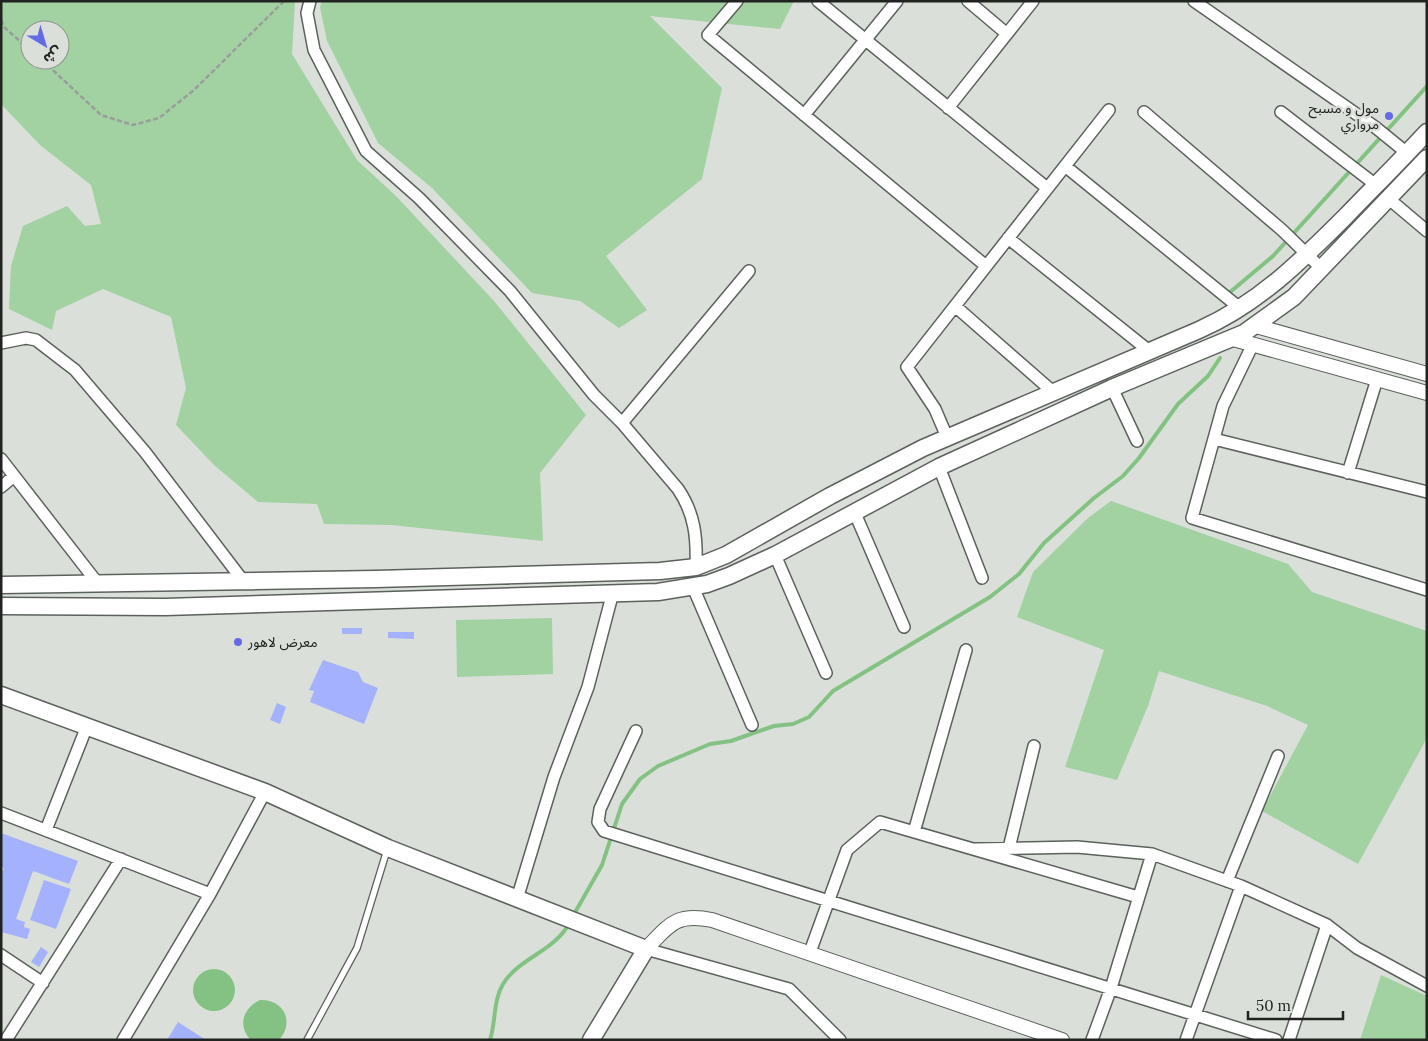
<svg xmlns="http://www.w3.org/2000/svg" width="1428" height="1041" viewBox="0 0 1428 1041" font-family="Lora,'Noto Sans Arabic',serif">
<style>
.green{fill:#a2d1a2;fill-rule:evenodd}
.water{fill:#84c284}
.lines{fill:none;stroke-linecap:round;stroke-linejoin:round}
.stream{stroke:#84c284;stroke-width:4}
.building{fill:#a4b1fc}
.service-casing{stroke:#5b615b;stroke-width:8}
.minor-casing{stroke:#5b615b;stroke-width:14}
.tertiary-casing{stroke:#5b615b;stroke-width:16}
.secondary-casing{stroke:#5b615b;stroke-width:19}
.path{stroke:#999e99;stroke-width:2.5;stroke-dasharray:5 2.5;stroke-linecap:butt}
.service{stroke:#fff;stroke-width:5.5}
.minor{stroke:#fff;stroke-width:11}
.tertiary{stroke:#fff;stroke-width:14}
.secondary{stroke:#fff;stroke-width:16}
.poi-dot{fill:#636ce4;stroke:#dae0d9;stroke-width:2}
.labels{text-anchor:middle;stroke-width:5;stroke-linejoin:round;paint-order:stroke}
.poi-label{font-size:14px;fill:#202320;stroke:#dae0d9;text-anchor:end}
</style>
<rect width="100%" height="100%" fill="#dae0d9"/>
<!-- green -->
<path class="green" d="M1 1H295L292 54 357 160 396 196 494 301 586 415 540 473 543 541 391 525 324 524 317 504 258 502 214 465 176 425 186 388 171 317 103 289 56 311 52 330 9 309 11 266 23 226 67 206 85 226 101 224 91 185 40 145 1 104ZM30 30H60V60H30Z
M322 1H794L780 29 650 16 722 88 702 179 606 256 647 310 619 328 580 301 532 293 432 188 378 143 327 41 320 7Z
M1111 501 1288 564 1312 592 1427 631V738L1358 864 1262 811 1308 725 1267 706 1159 671 1148 706 1117 780 1065 767 1104 650 1017 617 1033 572 1088 518Z
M552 618 553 674 457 677 456 620Z
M1381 975 1427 996V1040H1360Z"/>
<!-- water -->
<path class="water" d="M193 990a21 21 0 1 1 42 0a21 21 0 1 1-42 0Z
M260 1000C284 999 295 1022 279 1040H251C237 1026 243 1008 260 1000Z"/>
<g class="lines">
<!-- stream -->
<path class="stream" d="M1229 293 1273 256 1427 86
M573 916 602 865 622 804 640 779 658 766 710 744 731 741 774 726 793 724 809 717 833 691 990 597 1019 574 1044 543 1094 498 1123 476 1139 458 1178 404 1208 376 1220 358
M490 1040C496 1021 493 1001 503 984 519 958 553 952 569 924"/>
</g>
<!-- building -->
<path class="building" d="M342 628H362V634H342Z
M388 632H414V639L388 638Z
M323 660 358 672 363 682 378 688 364 724 310 702 314 691 309 690Z
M277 703 286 707 280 724 270 720Z
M1 833 78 861 69 884 33 871 16 919 25 922 24 927 30 929 27 939 1 932V874L4 868 1 867Z
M44 880 71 889 56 929 30 920Z
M41 947 48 952 39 967 31 962Z
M178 1022 206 1040H167Z"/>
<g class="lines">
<!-- service casing -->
<g class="service-casing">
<path id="service" d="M307 1040 357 948 387 850"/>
</g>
<!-- minor casing -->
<g class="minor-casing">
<path id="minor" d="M310 1 307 13 314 50 366 151 419 198 510 291 594 395 622 423 678 489C695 514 697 538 696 567
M737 1 708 35 986 266
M818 1 1047 188
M968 1 1007 34
M1194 1 1375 127 1407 153
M948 108 1033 1
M1144 112 1282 230 1322 269
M1281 112 1376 185
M804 115 897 1
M1065 166 1241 309
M1389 199 1427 231
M1008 238 1148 350
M955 306 1052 391
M1 343 26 338 36 340 75 370 145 452 244 582
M1253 344 1223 406 1192 518 1427 590
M1112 388 1137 441
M622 423 749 271
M947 437 935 409 907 367 1109 110
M1214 439 1427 492
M1 459 99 585
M939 467 982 578
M1348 473 1377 379
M1 487 14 476
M854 511 904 627
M775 555 826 673
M693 587 752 725
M636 731 600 809 598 822 604 831 1276 1040
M1 813 210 894
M46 830 87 726
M914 832 966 650
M1009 848 1034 746
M975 849 1077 847 1152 854 1241 886 1327 925 1357 948 1427 986
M1227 881 1278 756
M517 899 554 777 588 687 613 592
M646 949 789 989 840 1040
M810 952 847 850 880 822 1138 897
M1 955 43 983
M6 1040 121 859
M123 1040 210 894 265 792
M1092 1040 1111 988 1152 854
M1186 1040 1241 886
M1289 1040 1327 925"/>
</g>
<!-- tertiary casing -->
<g class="tertiary-casing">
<path id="tertiary" d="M1256 326 1427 374
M1233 339 1427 393
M646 949C670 924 676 913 712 920L1062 1040"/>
</g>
<!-- secondary casing -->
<g class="secondary-casing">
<path id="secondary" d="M1 585 376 579 660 571 696 567 726 555 830 496 923 448 1199 330C1258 304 1300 262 1345 217 1372 189 1400 161 1427 132
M1 606 165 607 658 592 707 584 729 576 775 555 939 467 1112 388 1244 333 1294 297 1427 158
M1 695 265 792 388 848 646 949 591 1040"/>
</g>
<!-- path -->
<path class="path" d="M1 20 5 28 30 50
M42 60 101 115 133 125 159 118 194 90 284 1"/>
<!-- service -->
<use href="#service" class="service"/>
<!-- minor -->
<use href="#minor" class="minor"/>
<!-- tertiary -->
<use href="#tertiary" class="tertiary"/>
<!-- secondary -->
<use href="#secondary" class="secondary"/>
</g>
<!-- markers -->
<g class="poi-dot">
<circle cx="1389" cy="116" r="5"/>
<circle cx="238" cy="642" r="5"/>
</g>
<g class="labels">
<!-- poi labels -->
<g class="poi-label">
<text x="1379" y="113">مول و مسبح<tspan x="1379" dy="16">مرواري</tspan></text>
<text x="248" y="647" text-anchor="start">معرض لاهور</text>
</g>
</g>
<!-- border -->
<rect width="1428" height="1041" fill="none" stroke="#202320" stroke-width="5"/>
<!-- north arrow -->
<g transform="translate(45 45) rotate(142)"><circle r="24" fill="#dae0d9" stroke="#90948f"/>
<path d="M0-4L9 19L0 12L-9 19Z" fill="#636ce4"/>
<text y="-8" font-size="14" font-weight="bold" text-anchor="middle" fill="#202320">ش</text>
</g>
<!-- scale -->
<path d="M1248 1011v8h95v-8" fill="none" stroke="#202320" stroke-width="2.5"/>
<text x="1256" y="1011" font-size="15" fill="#202320" stroke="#dae0d9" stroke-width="4" paint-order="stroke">50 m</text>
</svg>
